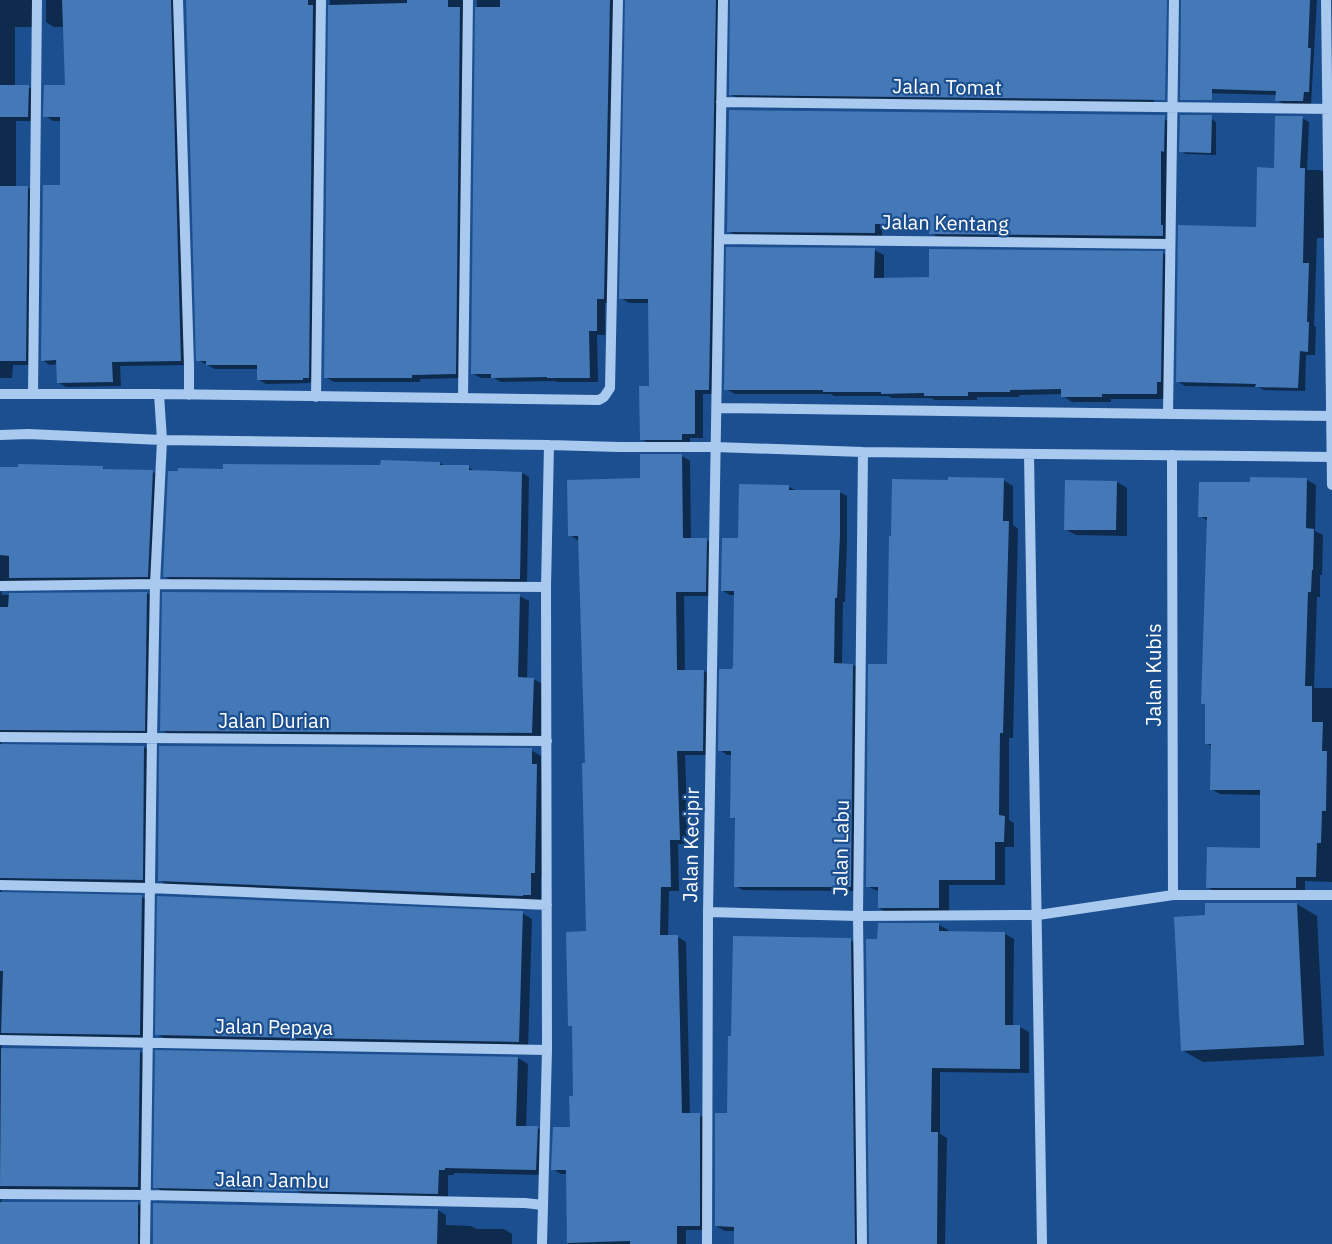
<svg xmlns="http://www.w3.org/2000/svg" width="1332" height="1244" viewBox="0 0 1332 1244" font-family="'IBM Plex Sans',sans-serif">
<style>
.shadow{fill:#0007}
.building{fill:#4478b7}
.lines{fill:none;stroke-linecap:round;stroke-linejoin:round}
.minor{stroke:#a9c9ee;stroke-width:10}
.labels{text-anchor:middle;stroke-width:4.5;stroke-linejoin:round;paint-order:stroke}
.street-label{font-size:20px;fill:#fff;stroke:#1b4f8f}
</style>
<rect width="100%" height="100%" fill="#1b4f8f"/>
<!-- shadow -->
<path class="shadow" d="M0 0H40L37 27H15V86L28 87 36 91V121H16V187H27L35 192 34 365H13L12 378H0Z
M46 0H181L189 365 120 366 121 386 66 387 58 382V364L50 365 42 360 62 186 61 121H53L45 116 67 87 65 27H54L46 22Z
M187 0H324L316 382H310V383L266 384 258 379V369H215L198 360Z
M330 0H470L464 378 420 379V382H334L325 377Z
M477 0H621L612 303H605V335H597L598 382H557L554 381 501 382 494 378H481L472 373Z
M627 0H725L717 394H703V438H690V443H649L641 439 650 387V303H629L621 298Z
M732 0H1154V103L739 99 730 94Z
M1196 0H1317L1311 105H1285L1277 100V95L1201 93Z
M1302 118 1309 122 1307 170H1320L1327 174 1328 238H1317L1314 326 1316 327 1315 355H1306L1305 391 1264 390 1258 387 1185 386 1177 381 1257 229 1276 169Z
M1164 119 1172 123 1170 240 938 237 931 233V228H882V237L736 235 728 231Z
M1212 119 1216 122V155L1186 154 1181 151Z
M874 250 884 255V279H931L1162 253 1172 258 1166 399H1111V402H1072L1063 396V394L1019 395V397H977V400H935L931 398H892L888 396H834L831 394H735L726 389Z
M682 456 690 461 691 540H706L715 545 714 596H684L685 672 704 671 713 676 711 755H685L688 844H678L679 891H669L668 937H678L686 942 690 1115H699L708 1120V1230H686V1244H568L567 1174H561L553 1169 572 1129 575 1097 574 1028 570 1025 588 933 587 764 579 541 570 535 641 480Z
M440 463 445 466 468 467 475 471 522 473 529 477 527 582 171 580 164 576 382 467Z
M0 468H103L109 471 153 472 161 477 156 581 1 591 2 595 147 593 155 598 153 735 1 742 2 746 144 747 152 752 151 884 2 885 1 891 2 894 142 897 150 902 149 1039 2 1040 1 1046 2 1049 140 1052 148 1056 146 1191 2 1194 1 1200 2 1203 138 1204 146 1209V1244H0Z
M1003 480 1013 486V525L1018 529 1013 738H1009V820L1014 823V847H1005V885H949V913H889L879 908 880 892 867 886 889 665Z
M1307 480 1316 485 1315 531 1323 535 1322 575H1320V597H1317L1314 688H1332V882L1305 881V892H1216L1207 887 1261 849 1262 795 1220 794 1211 789 1213 747 1206 743 1207 706 1203 703 1209 521 1200 516 1252 484Z
M1117 482 1127 488V536L1076 535 1065 529Z
M789 487 797 491 839 492 847 496V540L845 602H843L842 665H853L861 669 858 891 743 890 735 886 736 820 732 817V755H727L720 750 734 670 735 595H730L722 590 739 540Z
M519 596 529 601 527 679H533L543 684 541 738 171 735 161 730Z
M531 750 541 756 545 878H541V900L169 886 159 880Z
M1297 904 1317 916 1324 1056 1203 1062 1182 1050 1206 916Z
M522 913 532 919 528 1047 167 1040 157 1034Z
M939 925 948 930V933L1005 934 1014 939 1013 1027H1020L1029 1032V1073L940 1072V1134L947 1138 945 1244H871L879 940Z
M850 940 859 945 863 1244H735V1231H725L716 1226 728 1115Z
M518 1058 528 1064 526 1128H537L547 1133 546 1175 454 1173V1175H448V1198L305 1195 295 1190 255 1154 254 1194 165 1192 155 1187Z
M438 1210 446 1215V1225L471 1226 477 1229H504L512 1234V1244H294Z"/>
<!-- building -->
<path class="building" d="M62 0H171L181 361 112 362 113 382 57 383 56 360 41 361 43 185H60V117H43L44 85H65Z
M186 0H308V5H313L309 378H303V380H257V365H206V361H196Z
M407 0H448V7H460L456 374 412 375V378H324L328 5 407 3Z
M500 0H610L604 299H597V331H589L590 378H547V377L491 378V374H471L475 7H500Z
M625 0H716L709 390H695V434H682V440H640L639 386H649L648 299H619Z
M730 0H1167L1165 100 729 95Z
M1181 0H1310L1308 48H1311L1309 92H1304L1303 101H1275L1276 91 1212 89V100H1180Z
M0 85H29L28 117H0Z
M729 110 1165 115 1164 152 1161 151V225H1163V236L929 234V224H875V233L727 232Z
M1180 115H1212L1211 153 1179 152Z
M1275 116H1303L1300 168H1305L1303 263H1309L1307 322H1309L1308 352 1300 351 1298 388 1255 387 1256 384 1176 382 1178 225 1256 227 1257 167 1274 168Z
M0 186H28L26 361H0Z
M726 247 875 248 874 278 929 277V249L1163 251 1161 382H1157V394H1102V397H1061V389L1010 390V392H968V396H924V393L881 394V392H823V390H724Z
M640 454H682L683 538H707L706 592H676L677 670H704L703 751H677L680 840H670L671 887H661L660 935H678L682 1113H700V1226H677V1244H630V1241L567 1243 566 1170H551L553 1127H570L569 1096H573L572 1026H568L566 932 586 931 582 763H585L578 536H568L567 480 640 478Z
M381 460 440 462V465H469V470L522 472 520 579 163 577 168 471H178V468L223 469V464L380 465Z
M18 464 103 466V469L153 470 148 577 9 578V556L0 555V467H18Z
M948 477 1004 478 1003 521H1009L1003 733H1000L999 815 1005 816 1004 842H995V880H939V908H878V887H866L868 664H887L889 536H891L892 479 948 480Z
M1250 477 1307 478 1306 528 1314 529 1313 570H1312L1311 592H1308L1305 686H1312V722H1323L1322 751H1327L1326 811H1322L1321 843H1317L1316 877H1296V888H1206L1207 847 1260 848V790H1210L1211 744H1205V704H1201L1207 517H1198L1199 482H1250Z
M1065 480 1117 481 1116 530H1064Z
M739 484 789 485V490H840V535L837 598H835L834 663 853 664 851 887H734L735 818H730L731 751H718L719 669H732L733 666 734 591H721L722 538H738Z
M147 592 145 731 0 730V607H8L9 593Z
M162 592 520 594 518 677 534 678 532 733 160 731Z
M0 744 144 746 143 880 0 878Z
M159 746 532 748V764H537L535 873H531V895H523V896L158 881Z
M0 892 142 895 140 1035 1 1033 3 971H0Z
M157 896 523 911 519 1042 155 1035Z
M1205 903H1297L1304 1045 1181 1051 1174 917 1205 915Z
M878 923H939V931L1005 932V1025H1020V1069L932 1068 931 1132H938L937 1244H869L866 939H877Z
M733 936 851 938 855 1244H734V1227L715 1226V1113H727L728 1036H731Z
M1 1048 140 1050 138 1187 0 1186Z
M155 1050 518 1057 516 1126H538L536 1170 445 1168V1170H439L438 1194 153 1188Z
M0 1202H138V1244H0Z
M153 1203 438 1209 437 1244H153Z"/>
<g class="lines">
<!-- minor -->
<path class="minor" d="M178 0 189 366V395
M1326 0 1332 485
M721 102 1332 109
M719 239 1170 244
M0 394H159L599 400 604 397 610 388 618 0
M33 394 37 0
M316 397 321 0
M463 397 468 0
M717 408 1332 416
M1168 414 1174 0
M0 435 28 434 162 440 549 445 619 447H716L863 452 1331 457
M1029 454 1042 1244
M1172 455 1173 895
M0 586 155 584 546 587
M0 737 547 741
M0 885 149 888 547 905
M708 912 858 916 1038 915 1173 895H1332
M0 1040 547 1050
M0 1194 146 1195 525 1203 543 1205
M145 1244 152 739 155 584 162 440 159 394
M542 1244 547 1050 546 587 549 445
M707 1244 708 912 723 0
M862 1244 858 916 863 452"/>
</g>
<g class="labels">
<!-- street labels -->
<g class="street-label">
<text transform="translate(947 87) rotate(1)" y="7">Jalan Tomat</text>
<text transform="translate(945 223) rotate(1)" y="7">Jalan Kentang</text>
<text transform="translate(1154 675) rotate(-90)" y="7">Jalan Kubis</text>
<text x="274" y="728">Jalan Durian</text>
<text transform="translate(691 845) rotate(-89)" y="7">Jalan Kecipir</text>
<text transform="translate(841 848) rotate(-89)" y="7">Jalan Labu</text>
<text transform="translate(274 1027) rotate(1)" y="7">Jalan Pepaya</text>
<text transform="translate(272 1180) rotate(1)" y="7">Jalan Jambu</text>
</g>
</g>
</svg>
